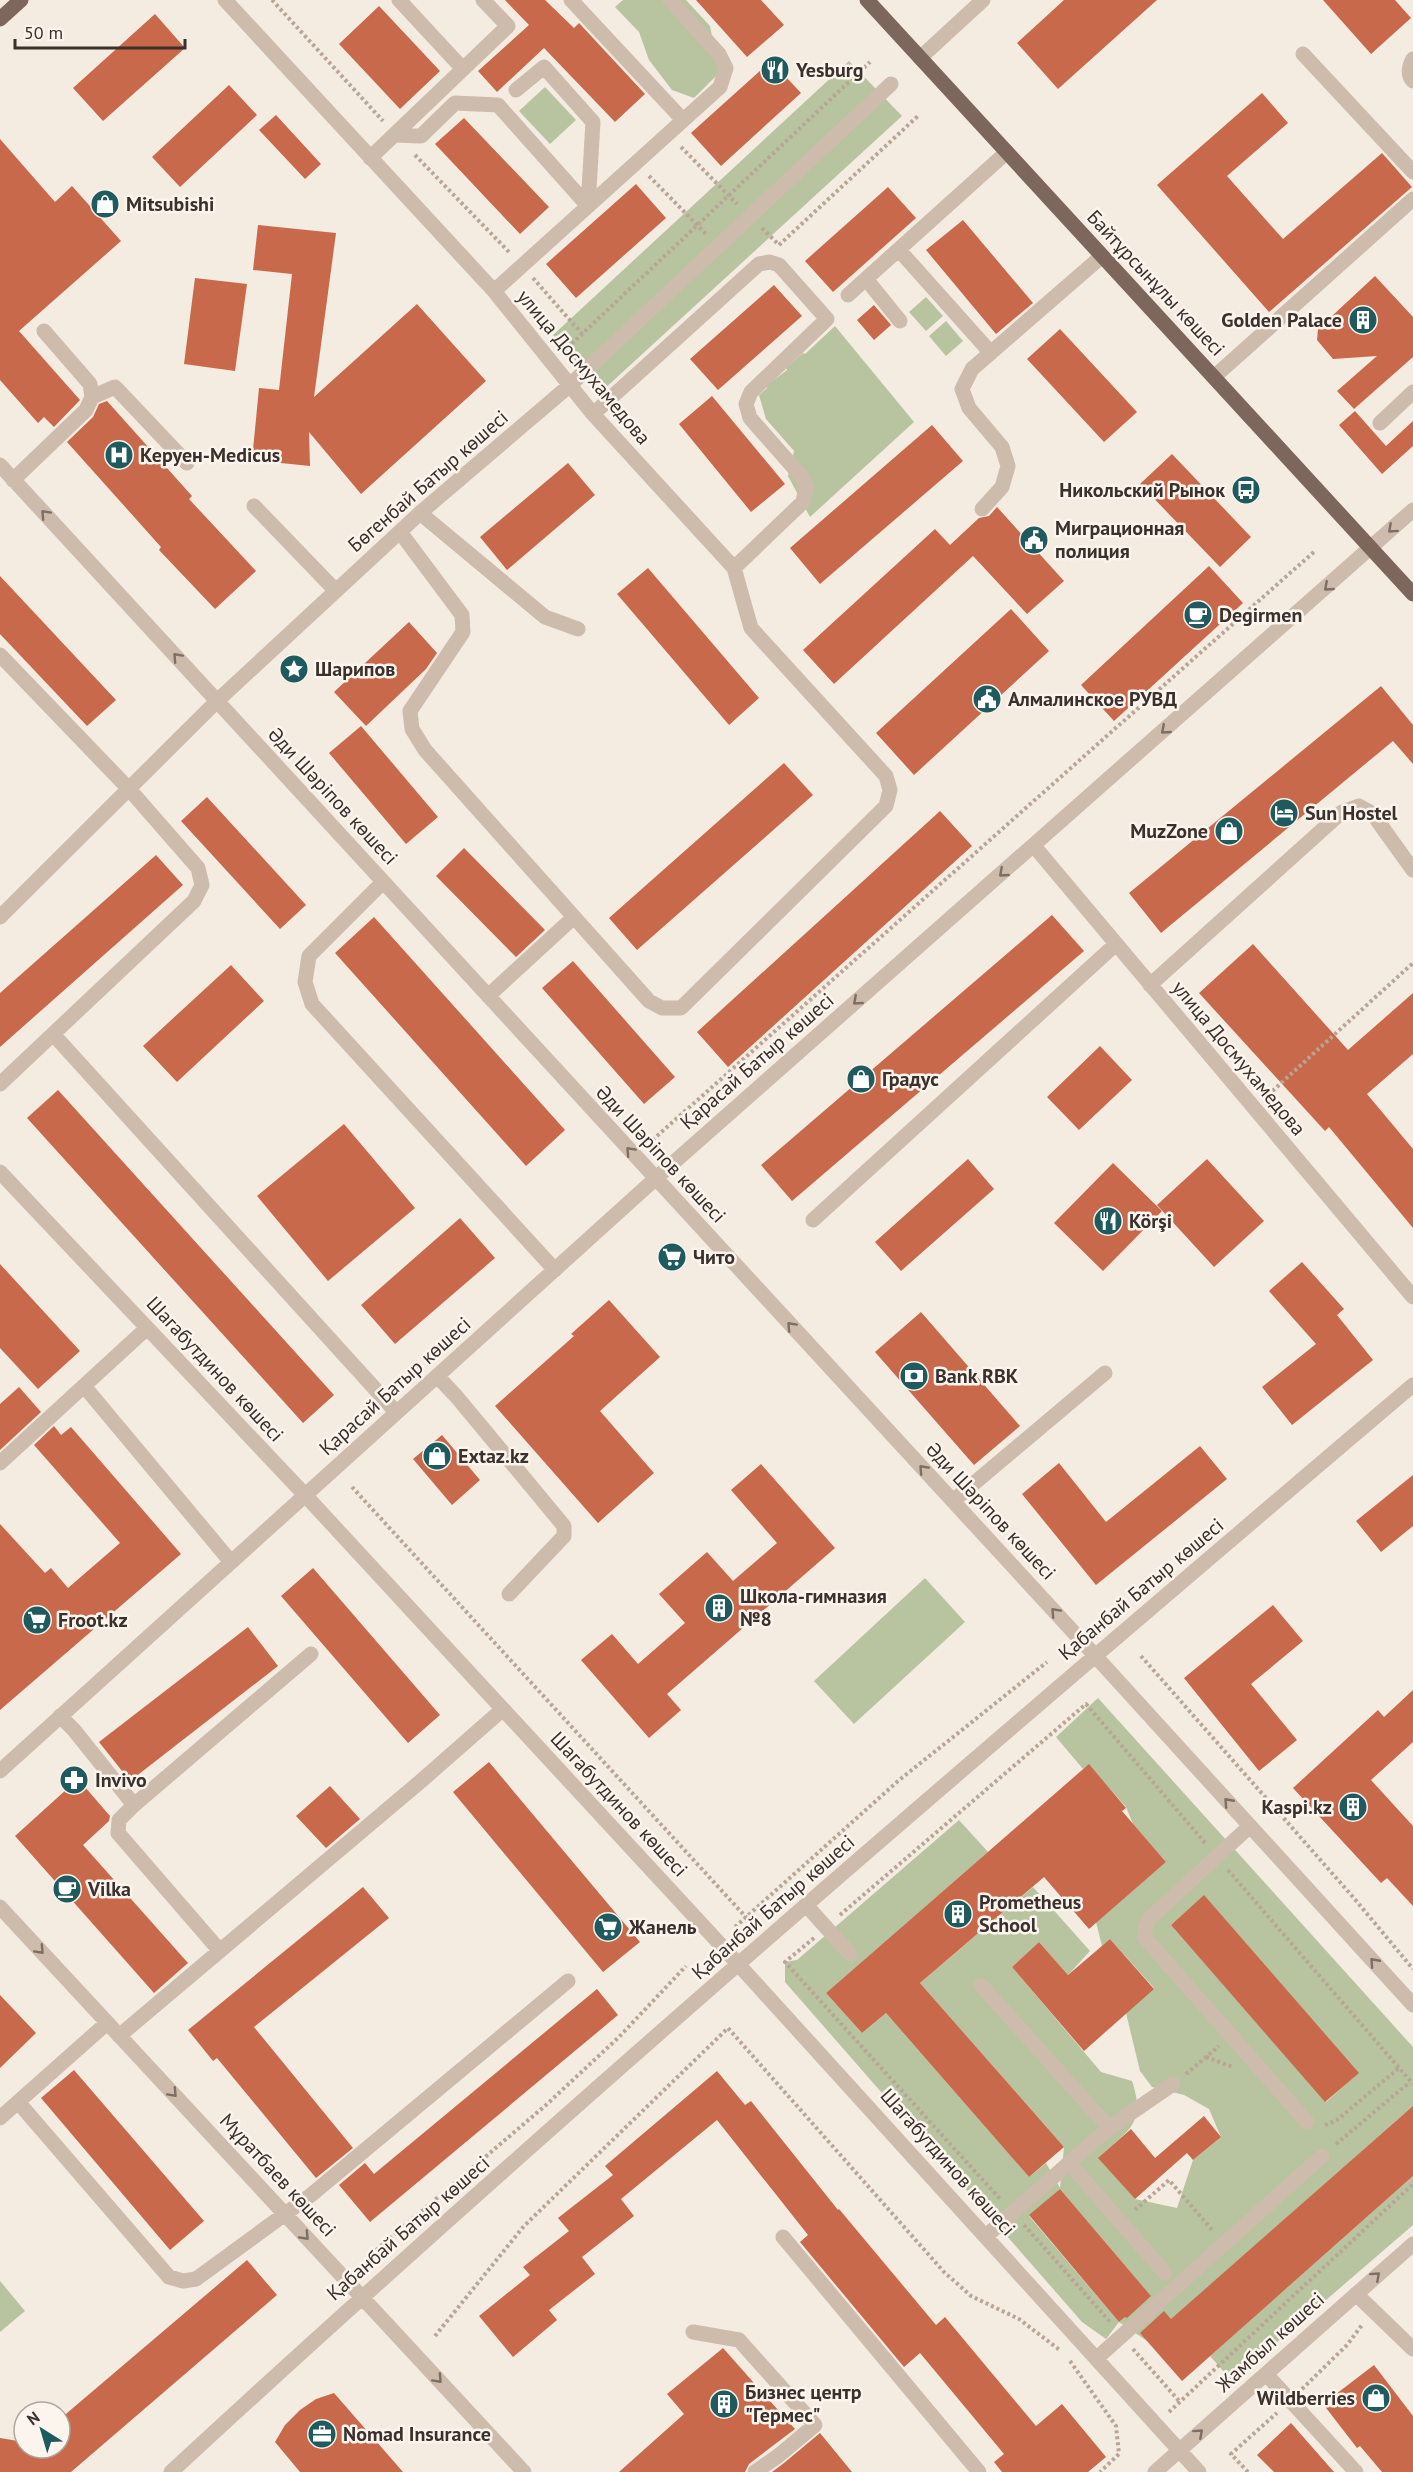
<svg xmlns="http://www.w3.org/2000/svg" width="1413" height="2472" viewBox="0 0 1413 2472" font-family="'PT Sans',sans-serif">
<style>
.green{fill:#b8c4a0;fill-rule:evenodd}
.building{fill:#c8694b}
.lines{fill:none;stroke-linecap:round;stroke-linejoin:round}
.path{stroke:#b9a596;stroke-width:4;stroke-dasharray:3 3;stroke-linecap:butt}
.minor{stroke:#cdbbac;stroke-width:15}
.major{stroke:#7d675c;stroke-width:15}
.oneway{stroke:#7d6f65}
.labels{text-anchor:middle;stroke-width:5;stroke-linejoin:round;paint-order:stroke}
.poi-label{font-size:20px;font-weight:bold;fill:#3b302b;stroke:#fbf5ee;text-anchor:start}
.street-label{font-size:20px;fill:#3b302b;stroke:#fbf5ee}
</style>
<rect width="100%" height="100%" fill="#f4ebe1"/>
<!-- green -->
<path class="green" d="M623 0H686L710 26 719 73 694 98 672 90 649 60 639 32 615 7Z
M849 61 902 116 602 391 553 335Z
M545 87 576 120 550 144 519 111Z
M926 297 943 316 926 331 909 312Z
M946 321 963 341 946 356 929 336Z
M835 326 914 422 810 517 788 476 794 451 766 419 759 395 767 388 766 386 787 370 786 368 803 353 805 354Z
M925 1578 965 1622 854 1724 814 1681Z
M1098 1698 1413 2047V2121L1405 2113 1147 2341 1119 2322 1106 2339 1082 2322 785 1982V1962L797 1960 959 1820 988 1852 826 1993 862 2033 886 2013 1029 2177 1046 2163 1060 2188 1064 2147 920 1983 1033 1887 1090 1951 1068 1975 1039 1942 1012 1967 1101 2072 1132 2081C1147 2126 1126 2130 1099 2158L1135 2199 1177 2208 1193 2160 1221 2137 1209 2109 1184 2095 1152 2087 1140 2071 1126 2013 1154 1988 1110 1939 1102 1946 1096 1922 1166 1862 1133 1824 1126 1807 1089 1765 1083 1769 1056 1737ZM1204 1896 1358 2073 1326 2102 1171 1925ZM1060 2189 1150 2295 1119 2322 1029 2216Z
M1413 2176V2225L1232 2381 1210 2356Z
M0 2281 25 2311 0 2332Z"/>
<!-- building -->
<path class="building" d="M505 0H545L574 28 579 23 645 94 615 122 544 48 497 92 478 71 529 25Z
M696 0H761L784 25 747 57Z
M1064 0H1157L1058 89 1017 43Z
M1323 0H1395L1411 18 1371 54Z
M379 6 440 71 400 109 339 44Z
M155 14 185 48 103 121 73 88Z
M771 61 801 93 721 166 691 133Z
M229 85 257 115 180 187 152 157Z
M1262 93 1288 123 1227 176 1283 239 1382 153 1412 187 1269 312 1157 185Z
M276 115 321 164 305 179 259 130Z
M464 118 549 207 520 234 435 144Z
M0 139 55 202 72 186 121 241 19 331 80 400 54 427 44 417 38 423 0 380Z
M636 184 666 218 576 298 546 264Z
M888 187 916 218 833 292 805 261Z
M963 220 1033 303 996 334 926 250Z
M258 225 336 233 314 397 417 304 486 381 361 494 309 432 310 466 252 460 259 388 279 390 292 274 253 270Z
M1375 276 1413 317V357L1354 409 1337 391 1377 356 1333 359 1317 340 1318 329Z
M195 278 247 284 235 371 184 364Z
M774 285 802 316 718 390 690 359Z
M874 305 891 325 874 340 857 320Z
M1060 329 1137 412 1104 442 1027 359Z
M712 396 785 484 751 512 679 424Z
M107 401 192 496 189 499 256 571 215 609 159 550 161 547 67 442 93 417 99 404Z
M1355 411 1386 446 1413 421V446L1382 474 1339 425Z
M932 425 963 461 820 584 790 548Z
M1172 454 1251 537 1220 567 1140 484Z
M568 463 595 495 507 570 480 537Z
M997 507 1064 581 1027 614 973 556 834 684 803 650 935 529 950 545 979 518 989 516Z
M1209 566 1243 603 1114 721 1081 685Z
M648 568 759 698 729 725 617 594Z
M0 576 116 700 87 726 0 634Z
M1011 609 1049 651 914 775 876 733Z
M409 622 437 653 426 669 366 726 334 692Z
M1381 686 1413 725V764L1393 741 1161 933 1129 893Z
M361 726 438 817 406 844 329 753Z
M784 763 813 795 637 950 609 918Z
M207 797 306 905 280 929 181 821Z
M940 811 972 846 728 1067 697 1032Z
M464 848 545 930 516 957 436 876Z
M156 855 183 885 0 1047V993Z
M1052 915 1084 951 792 1201 761 1165Z
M374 917 565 1130 526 1166 335 953Z
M1253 944 1348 1050 1413 993V1054L1367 1094 1413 1149V1228L1329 1127 1325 1131 1199 993Z
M573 961 675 1077 644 1104 542 988Z
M231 965 264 1001 177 1082 143 1046Z
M1100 1046 1132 1080 1079 1130 1047 1097Z
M58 1090 334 1395 303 1423 27 1118Z
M344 1124 415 1208 328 1281 257 1196Z
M968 1159 994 1189 901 1271 875 1242Z
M1207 1159 1264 1221 1214 1267 1157 1205Z
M1113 1163 1162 1211 1103 1271 1054 1223Z
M460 1218 495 1258 395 1344 361 1305Z
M1302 1262 1344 1309 1337 1315 1373 1360 1292 1425 1262 1387 1316 1344 1269 1291Z
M0 1264 80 1351 38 1389 0 1348Z
M609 1300 660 1357 600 1411 654 1473 598 1523 495 1406 574 1336 571 1334Z
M921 1312 1020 1426 974 1465 875 1352Z
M19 1387 41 1412 0 1450V1404Z
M54 1426 61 1435 71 1427 181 1554 0 1710V1524L45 1573 51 1568 68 1588 120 1543 34 1445Z
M442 1435 480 1480 452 1505 413 1459Z
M1200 1446 1227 1479 1096 1585 1022 1494 1059 1463 1106 1522Z
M761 1464 835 1548 667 1694 681 1710 649 1738 581 1660 612 1634 638 1664 685 1623 659 1594 707 1552 733 1581 777 1543 731 1490Z
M1413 1475V1526L1381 1552 1356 1521Z
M313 1568 440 1715 408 1743 281 1596Z
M1273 1605 1303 1641 1251 1684 1297 1740 1259 1771 1184 1678Z
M248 1627 278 1666 130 1781 99 1742Z
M1413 1690V1742L1371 1780 1413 1826V1906L1387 1878 1381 1883 1293 1788 1378 1710 1384 1717Z
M489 1762 640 1942 603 1972 453 1792Z
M1089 1764 1126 1808 1122 1811 1166 1862 1089 1929 1044 1877 920 1983 1064 2147 1029 2177 886 2013 862 2033 826 1993Z
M78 1779 110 1816 109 1821 83 1845 188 1963 154 1993 15 1836Z
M330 1786 360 1819 326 1848 296 1816Z
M363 1887 389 1918 254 2027 353 2148 316 2178 217 2058 213 2061 188 2030Z
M1204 1895 1359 2073 1325 2102 1171 1925Z
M1110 1939 1154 1989 1084 2051 1012 1967 1039 1942 1068 1975Z
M597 1989 618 2015 370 2222 339 2185 365 2163 374 2174Z
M0 1995 36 2033 0 2068Z
M74 2070 204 2221 170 2250 41 2098Z
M717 2071 745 2105 751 2101 838 2210 839 2209 936 2325 945 2317 1036 2426 1062 2404 1106 2457 1088 2472H1002L994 2462 1004 2454 920 2353 904 2367 800 2242 808 2235 717 2120 621 2199 634 2216 582 2257 595 2274 549 2310 557 2320 513 2357 479 2316 530 2275 523 2267 569 2231 558 2218 613 2175 605 2166Z
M1413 2106V2176L1182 2381 1140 2333 1164 2311 1171 2319Z
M1204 2116 1221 2137 1193 2160 1187 2153 1135 2199 1098 2158 1131 2129 1155 2158Z
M1060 2189 1151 2296 1127 2318 1125 2317 1119 2322 1029 2215Z
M247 2260 277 2295 71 2472H0V2438L24 2442V2448H60V2419Z
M723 2348 795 2429 749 2464 745 2472H619L684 2414 667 2394Z
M1374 2365 1413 2416V2472H1382L1360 2446 1357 2448 1323 2404Z
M334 2393 403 2472H300L275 2442 285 2425 300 2410 316 2399Z
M1291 2423 1334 2472H1274L1257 2455Z
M820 2433 852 2472H772L784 2463Z"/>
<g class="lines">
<!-- path -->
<path class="path" d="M272 0 383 121
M681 147 737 204
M415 155 510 253
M649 176 707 235
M762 228 778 244
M779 245 919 115
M533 278 582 334
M563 352 870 62
M1268 1095 1413 963
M648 1144 1316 550
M352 1487 755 1927
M1141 1656 1353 1897 1413 1969
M1228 1870 1413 2084
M840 1915 1086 1704 1206 1844
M735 1927 898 1781 1047 1662
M814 1938 785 1962 1001 2200
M1206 2057 1233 2067
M1186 2074 1219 2046
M1325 2125 1337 2120 1399 2068
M1336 2144 1410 2082
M1135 2210 1169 2180 1213 2231
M1024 2225 1111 2323
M367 2258 546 2105 619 2037 686 1966
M435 2336 524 2226 728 2028 944 2272 971 2296 1019 2319 1061 2351
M1133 2349 1180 2402
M1070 2361 1116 2426 1119 2454 1100 2472
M1302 2389 1347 2345 1362 2325
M1169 2412 1413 2184
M1248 2472 1231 2454 1277 2413"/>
<!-- minor -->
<path class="minor" d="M225 0 494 291 593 414 734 568 751 628 886 776 890 790 886 806 681 1008H662L649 1001 425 750 412 729 410 711 463 632 462 615 400 532
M399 0 463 69
M571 0 683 120
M1303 54 1413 172
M920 58 983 0
M1413 59C1409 66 1407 75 1413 81
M395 135 421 136 455 103 498 105 588 206 593 122 544 67 516 90
M370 158 508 26 483 0
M899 250 991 353
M866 279 900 321
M494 291 720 87 726 68 719 54 670 0
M848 295 1007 152
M1214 377 1413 199
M92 397 115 387 187 463
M593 414 759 264 770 262 779 265 827 319 751 392 746 404 750 418 802 477 806 487 803 502 734 568
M1380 423 1413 392
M0 465 1078 1637 1413 2005
M13 480 86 410 92 397 90 384 44 331
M254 506 336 591
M982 509 1002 487 1008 466 1002 447 969 408 962 389 972 369 1102 256
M420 513 545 617 578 629
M0 655 129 789 198 868 202 885 194 901 0 1084
M1034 846 1413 1297
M383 882 309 956 305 982 312 1004 555 1270
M0 917 217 701 420 513 569 386 891 84
M1150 985 1342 812 1359 806 1372 813 1413 870
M488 996 574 917
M53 1034 396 1412
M0 1172 305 1495 719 1943 1199 2472
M813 1220 1116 944
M437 1376 456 1396 564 1526V1536L509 1594
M84 1386 231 1562
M0 1463 147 1328
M953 1501 1105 1373
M60 1716 74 1730 134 1805 119 1820 118 1833 220 1951
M0 1771 655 1179 1413 510
M134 1805 311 1654
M1250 1826 1150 1918 1145 1928V1938L1307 2122
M806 1905 850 1954
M0 1907 524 2472
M981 1985 1109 2128
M119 2036 421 1781 503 1709
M18 2102 169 2277 183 2281 196 2279 311 2195 568 1981
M0 2118 107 2023
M1069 2163 1165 2273
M986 2236 1109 2128 1173 2084
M783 2237 979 2472
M1356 2294 1413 2349
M693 2332 739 2340 815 2425 778 2456 755 2472
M1097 2358 1322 2156
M1266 2374 1356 2472
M171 2472C575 2099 994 1741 1413 1385
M1155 2472 1413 2244"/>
<!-- major -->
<path class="major" d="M867 0 1413 594
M0 19 21 0"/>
</g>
<!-- one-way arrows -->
<defs><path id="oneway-chevron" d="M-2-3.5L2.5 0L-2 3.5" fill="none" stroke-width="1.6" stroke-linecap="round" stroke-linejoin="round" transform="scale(1.5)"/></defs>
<g class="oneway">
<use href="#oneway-chevron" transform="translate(45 514) rotate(-133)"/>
<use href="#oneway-chevron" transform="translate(1392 529) rotate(138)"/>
<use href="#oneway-chevron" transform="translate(1328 587) rotate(139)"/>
<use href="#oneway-chevron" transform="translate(177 657) rotate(-133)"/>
<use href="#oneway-chevron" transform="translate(1165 730) rotate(139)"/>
<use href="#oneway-chevron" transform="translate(1003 873) rotate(139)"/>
<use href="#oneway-chevron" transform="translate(857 1001) rotate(139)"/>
<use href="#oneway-chevron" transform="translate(630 1151) rotate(-133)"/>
<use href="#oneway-chevron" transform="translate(791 1326) rotate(-133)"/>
<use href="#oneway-chevron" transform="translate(923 1469) rotate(-133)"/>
<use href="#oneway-chevron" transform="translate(1055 1612) rotate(-133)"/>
<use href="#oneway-chevron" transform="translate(1228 1802) rotate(-132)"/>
<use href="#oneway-chevron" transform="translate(40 1950) rotate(47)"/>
<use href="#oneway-chevron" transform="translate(1374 1962) rotate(-132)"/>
<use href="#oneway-chevron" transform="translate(173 2093) rotate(47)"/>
<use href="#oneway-chevron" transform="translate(305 2236) rotate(47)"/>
<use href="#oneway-chevron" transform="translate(1376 2276) rotate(-42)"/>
<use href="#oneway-chevron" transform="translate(438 2379) rotate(47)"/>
<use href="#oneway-chevron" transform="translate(1199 2433) rotate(-42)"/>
</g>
<!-- icons -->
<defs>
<g id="restaurant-disc" transform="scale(1.5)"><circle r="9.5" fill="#1f5a5e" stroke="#fbf5ee"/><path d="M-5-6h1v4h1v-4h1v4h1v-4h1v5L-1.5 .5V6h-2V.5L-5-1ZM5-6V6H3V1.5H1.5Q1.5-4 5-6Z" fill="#fff"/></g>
<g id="shop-disc" transform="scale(1.5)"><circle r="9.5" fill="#1f5a5e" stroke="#fbf5ee"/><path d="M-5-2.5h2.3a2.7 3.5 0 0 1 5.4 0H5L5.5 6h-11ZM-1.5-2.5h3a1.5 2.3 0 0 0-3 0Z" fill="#fff"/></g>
<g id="building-disc" transform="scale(1.5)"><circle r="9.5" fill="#1f5a5e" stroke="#fbf5ee"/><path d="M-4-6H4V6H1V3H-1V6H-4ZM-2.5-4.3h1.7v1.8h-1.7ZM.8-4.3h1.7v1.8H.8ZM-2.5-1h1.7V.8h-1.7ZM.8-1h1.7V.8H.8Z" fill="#fff"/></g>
<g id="hospital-disc" transform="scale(1.5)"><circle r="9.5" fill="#1f5a5e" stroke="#fbf5ee"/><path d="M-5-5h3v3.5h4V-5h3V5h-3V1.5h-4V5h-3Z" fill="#fff"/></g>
<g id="bus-disc" transform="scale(1.5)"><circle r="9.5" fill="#1f5a5e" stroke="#fbf5ee"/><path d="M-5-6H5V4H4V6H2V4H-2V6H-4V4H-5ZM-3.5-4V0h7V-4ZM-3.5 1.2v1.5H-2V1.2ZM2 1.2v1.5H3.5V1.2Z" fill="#fff"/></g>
<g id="civic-disc" transform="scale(1.5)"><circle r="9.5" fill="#1f5a5e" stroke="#fbf5ee"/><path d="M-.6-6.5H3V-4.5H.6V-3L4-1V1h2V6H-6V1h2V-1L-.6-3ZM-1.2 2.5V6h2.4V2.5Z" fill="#fff"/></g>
<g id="cafe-disc" transform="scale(1.5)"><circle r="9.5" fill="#1f5a5e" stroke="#fbf5ee"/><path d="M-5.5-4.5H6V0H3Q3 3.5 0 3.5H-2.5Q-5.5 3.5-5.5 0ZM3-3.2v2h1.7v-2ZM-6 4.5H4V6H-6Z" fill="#fff"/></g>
<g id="sight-disc" transform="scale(1.5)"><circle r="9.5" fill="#1f5a5e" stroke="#fbf5ee"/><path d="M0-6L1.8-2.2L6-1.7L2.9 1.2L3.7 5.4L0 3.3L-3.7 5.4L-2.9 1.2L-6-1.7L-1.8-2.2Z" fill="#fff"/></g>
<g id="hotel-disc" transform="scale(1.5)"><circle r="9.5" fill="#1f5a5e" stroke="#fbf5ee"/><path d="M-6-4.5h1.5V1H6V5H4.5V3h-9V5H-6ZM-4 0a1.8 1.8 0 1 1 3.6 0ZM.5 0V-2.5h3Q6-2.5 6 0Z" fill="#fff"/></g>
<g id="supermarket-disc" transform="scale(1.5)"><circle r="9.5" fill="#1f5a5e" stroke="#fbf5ee"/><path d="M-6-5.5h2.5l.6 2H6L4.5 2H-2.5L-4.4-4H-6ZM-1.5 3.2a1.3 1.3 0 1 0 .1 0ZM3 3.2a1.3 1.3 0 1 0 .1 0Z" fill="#fff"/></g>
<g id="bank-disc" transform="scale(1.5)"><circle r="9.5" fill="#1f5a5e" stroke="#fbf5ee"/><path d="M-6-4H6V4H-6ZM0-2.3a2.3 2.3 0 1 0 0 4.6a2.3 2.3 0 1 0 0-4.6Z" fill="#fff"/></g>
<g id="pharmacy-disc" transform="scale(1.5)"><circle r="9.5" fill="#1f5a5e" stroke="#fbf5ee"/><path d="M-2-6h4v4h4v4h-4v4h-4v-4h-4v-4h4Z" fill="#fff"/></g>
<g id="office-disc" transform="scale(1.5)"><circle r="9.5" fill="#1f5a5e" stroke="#fbf5ee"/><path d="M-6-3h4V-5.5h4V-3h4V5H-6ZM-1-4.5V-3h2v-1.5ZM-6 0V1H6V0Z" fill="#fff"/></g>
</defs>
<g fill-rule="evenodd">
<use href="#restaurant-disc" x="775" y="70"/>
<use href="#shop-disc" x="105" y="204"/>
<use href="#building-disc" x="1363" y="320"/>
<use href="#hospital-disc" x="119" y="455"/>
<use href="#bus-disc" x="1246" y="490"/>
<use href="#civic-disc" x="1034" y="540"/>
<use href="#cafe-disc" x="1198" y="615"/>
<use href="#sight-disc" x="294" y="669"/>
<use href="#civic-disc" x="987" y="699"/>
<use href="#hotel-disc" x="1284" y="813"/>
<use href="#shop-disc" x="1229" y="831"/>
<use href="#shop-disc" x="861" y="1079"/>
<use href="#restaurant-disc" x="1108" y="1221"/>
<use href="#supermarket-disc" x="672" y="1257"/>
<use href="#bank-disc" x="914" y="1376"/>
<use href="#shop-disc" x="437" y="1456"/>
<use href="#building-disc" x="719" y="1608"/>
<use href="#supermarket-disc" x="37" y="1620"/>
<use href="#pharmacy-disc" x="74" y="1780"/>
<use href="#building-disc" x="1353" y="1807"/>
<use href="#cafe-disc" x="67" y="1889"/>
<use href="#building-disc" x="958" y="1914"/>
<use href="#supermarket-disc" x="608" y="1927"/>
<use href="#shop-disc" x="1376" y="2398"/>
<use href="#building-disc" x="724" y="2404"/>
<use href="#office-disc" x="322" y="2434"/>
</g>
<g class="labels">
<!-- poi labels -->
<g class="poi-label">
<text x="796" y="77">Yesburg</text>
<text x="126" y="211">Mitsubishi</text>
<text x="1342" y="327" text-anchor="end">Golden Palace</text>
<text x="140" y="462">Керуен-Medicus</text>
<text x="1225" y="497" text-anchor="end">Никольский Рынок</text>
<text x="1055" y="535">Миграционная<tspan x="1055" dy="23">полиция</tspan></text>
<text x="1219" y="622">Degirmen</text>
<text x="315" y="676">Шарипов</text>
<text x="1008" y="706">Алмалинское РУВД</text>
<text x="1305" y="820">Sun Hostel</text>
<text x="1208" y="838" text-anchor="end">MuzZone</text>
<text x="882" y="1086">Градус</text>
<text x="1129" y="1228">Körşi</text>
<text x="693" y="1264">Чито</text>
<text x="935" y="1383">Bank RBK</text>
<text x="458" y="1463">Extaz.kz</text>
<text x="740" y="1603">Школа-гимназия<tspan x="740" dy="23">№8</tspan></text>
<text x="58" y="1627">Froot.kz</text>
<text x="95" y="1787">Invivo</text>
<text x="1332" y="1814" text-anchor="end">Kaspi.kz</text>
<text x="88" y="1896">Vilka</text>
<text x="979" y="1909">Prometheus<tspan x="979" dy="23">School</tspan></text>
<text x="629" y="1934">Жанель</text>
<text x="745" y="2399">Бизнес центр<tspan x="745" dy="23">"Гермес"</tspan></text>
<text x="1355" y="2405" text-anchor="end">Wildberries</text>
<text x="343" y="2441">Nomad Insurance</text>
</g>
<!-- street labels -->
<g class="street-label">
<text transform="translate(1156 283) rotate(47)" y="7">Байтұрсынұлы көшесі</text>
<text transform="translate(584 367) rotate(50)" y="7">улица Досмухамедова</text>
<text transform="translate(428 481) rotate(-41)" y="7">Бөгенбай Батыр көшесі</text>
<text transform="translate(333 796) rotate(47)" y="7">Әди Шәріпов көшесі</text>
<text transform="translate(1239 1058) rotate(50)" y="7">улица Досмухамедова</text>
<text transform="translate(757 1061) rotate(-41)" y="7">Қарасай Батыр көшесі</text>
<text transform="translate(661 1154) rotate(47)" y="7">Әди Шәріпов көшесі</text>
<text transform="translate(215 1369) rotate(47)" y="7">Шагабутдинов көшесі</text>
<text transform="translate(395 1386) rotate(-42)" y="7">Қарасай Батыр көшесі</text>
<text transform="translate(991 1511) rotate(47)" y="7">Әди Шәріпов көшесі</text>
<text transform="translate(1141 1589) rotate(-40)" y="7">Қабанбай Батыр көшесі</text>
<text transform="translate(619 1804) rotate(47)" y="7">Шагабутдинов көшесі</text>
<text transform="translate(773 1907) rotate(-41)" y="7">Қабанбай Батыр көшесі</text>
<text transform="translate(948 2162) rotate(48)" y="7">Шагабутдинов көшесі</text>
<text transform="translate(278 2175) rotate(47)" y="7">Мұратбаев көшесі</text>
<text transform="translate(408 2228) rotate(-41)" y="7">Қабанбай Батыр көшесі</text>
<text transform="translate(1270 2342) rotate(-42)" y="7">Жамбыл көшесі</text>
</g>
</g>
<!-- north arrow -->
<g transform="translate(42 2430) rotate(323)"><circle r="28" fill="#fbf5ee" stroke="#aea6a0" stroke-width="1.5"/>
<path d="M0-4.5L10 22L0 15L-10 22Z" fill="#1f5a5e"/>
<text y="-9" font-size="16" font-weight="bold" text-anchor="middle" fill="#3b302b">N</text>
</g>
<!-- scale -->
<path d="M15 39v9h170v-9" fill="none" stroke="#3b302b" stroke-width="3"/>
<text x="24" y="39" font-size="18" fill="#3b302b" stroke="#fbf5ee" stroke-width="4.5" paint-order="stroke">50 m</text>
</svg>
